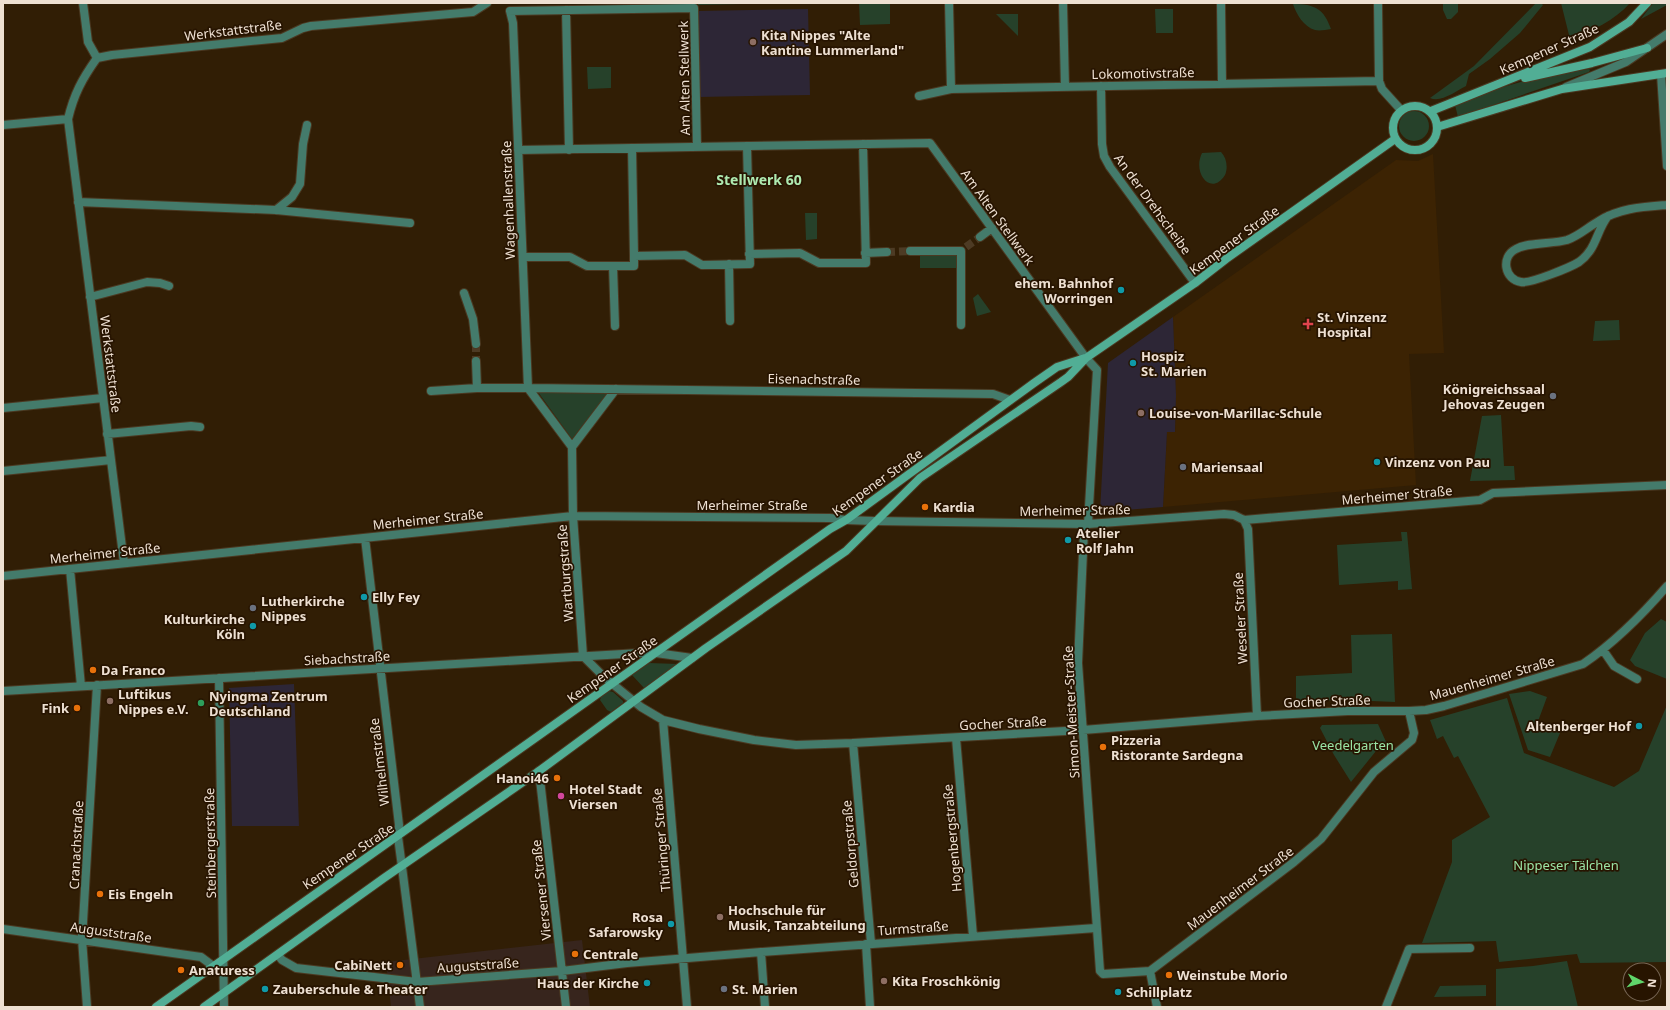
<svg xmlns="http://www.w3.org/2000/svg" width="1670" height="1010" viewBox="0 0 1670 1010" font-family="'Noto Sans',sans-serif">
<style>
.commercial{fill:#37251d}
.built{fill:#3c2303}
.education{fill:#2d2636}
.green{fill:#26412a}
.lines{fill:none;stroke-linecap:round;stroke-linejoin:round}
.street-tunnel{stroke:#4d3b24;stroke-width:8;stroke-dasharray:8 4;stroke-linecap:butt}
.street-casing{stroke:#4b3922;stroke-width:10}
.secondary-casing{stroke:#4b3922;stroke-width:10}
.street{stroke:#447b6b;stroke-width:8}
.secondary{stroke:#51ae95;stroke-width:8}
.education-dot{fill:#8d6e63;stroke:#271400;stroke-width:1.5}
.culture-dot{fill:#0f9aa8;stroke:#271400;stroke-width:1.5}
.health-dot{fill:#e0444e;stroke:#271400;stroke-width:1.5}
.worship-dot{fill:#6b7280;stroke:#271400;stroke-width:1.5}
.food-dot{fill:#e8710a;stroke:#271400;stroke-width:1.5}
.leisure-dot{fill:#2e9e5b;stroke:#271400;stroke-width:1.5}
.hotel-dot{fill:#d1479c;stroke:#271400;stroke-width:1.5}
.labels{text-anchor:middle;stroke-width:3.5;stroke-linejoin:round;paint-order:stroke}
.street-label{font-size:13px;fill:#eee0d2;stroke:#271400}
.poi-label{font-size:13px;font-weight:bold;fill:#eee0d2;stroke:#271400;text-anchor:start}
.park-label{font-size:13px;fill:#9ae4a5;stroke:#271400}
.neighbourhood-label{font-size:14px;font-weight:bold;fill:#aeeab0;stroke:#271400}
</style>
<rect width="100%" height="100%" fill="#311e05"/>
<!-- commercial -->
<path class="commercial" d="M582 940 590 1007H391L386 962Z"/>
<!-- built -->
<path class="built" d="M1433 154 1444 353 1409 354 1416 485 1163 507 1167 432H1175L1176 395 1173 317 1396 160 1418 161Z"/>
<!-- education -->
<path class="education" d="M808 9 810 95 699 97 698 11Z
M1173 317 1176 395 1175 432H1167L1163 507 1100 512 1108 363Z
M294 684 299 826H232L229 688Z"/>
<!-- green -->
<path class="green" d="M698 3H784L698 5Z
M859 3H890V24L860 25Z
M1443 3H1458V12L1451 19H1447L1443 10Z
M1536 3H1541L1543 5 1520 33 1490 59 1469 74 1466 86C1456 91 1441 103 1430 98L1474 66Z
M1561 3H1630C1614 21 1592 31 1570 39Z
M1653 3H1667V5L1641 19Z
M1293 4C1315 4 1324 9 1331 29 1326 30 1319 31 1315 30 1304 27 1296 14 1293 4Z
M1155 9H1173V33H1156Z
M996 14H1018V36Z
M587 67H611V88L588 89Z
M1589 69 1590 70 1589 72 1458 117 1455 105 1489 91 1535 78Z
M1399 126a15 15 0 1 1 30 0a15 15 0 1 1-30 0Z
M1221 152C1227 158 1228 168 1225 175 1211 197 1192 173 1202 153Z
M805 213H817V239L806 240Z
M920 256H959V268H920Z
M978 294 991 312 977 316 973 298Z
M1619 320 1620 340 1593 341 1595 321Z
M538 392 608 393 572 439Z
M1501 415 1504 466H1514L1515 480 1470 481 1482 416Z
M1401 532H1407L1412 589 1398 590V581L1339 585 1337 545 1402 541Z
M1661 619 1667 622V679L1635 666 1630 660 1645 633Z
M1392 634 1395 702 1349 700 1296 701V676L1352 673 1351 635Z
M649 663 678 664 644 688 632 675Z
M609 691 613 692 623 701V703L611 712 607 710 600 700 601 697Z
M1530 691 1547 697 1537 724 1560 733 1550 757 1528 750 1509 694Z
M1507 698 1524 753 1614 787 1639 771 1667 705V962L1580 963 1577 954 1499 962 1496 941 1422 943 1452 862V840L1490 817 1458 756 1454 758 1443 736 1437 739 1430 720Z
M1378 724 1387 744 1376 751 1351 782 1334 755 1320 728 1322 725Z
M1567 961 1578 1007H1496V969L1533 966Z
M1486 985V996L1434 997 1440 986Z"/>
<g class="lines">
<!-- street-tunnel -->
<path class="street-tunnel" d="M966 247 980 237
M887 252 910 251
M476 344V361"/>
<!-- street casing -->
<g class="street-casing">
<path id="street" d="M83 3 88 42 97 58
M949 3 951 89
M1063 3 1065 87
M1221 3 1222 84
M1378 3 1379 81
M566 10 569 150
M1661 74 1667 166
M1101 86 1102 144 1104 156 1110 167 1195 283
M1566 87 1626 62 1667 34
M919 96 951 89 1379 81 1382 89 1401 110
M3 125 68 119
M632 148 634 256
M518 150 930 143 1086 358 1097 370 1088 524 1084 530 1078 663 1100 971 1103 974 1150 971
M78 202 276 210 410 223
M276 210 292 197 300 184 303 144 307 125
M1608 216C1596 231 1597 249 1579 262 1571 267 1530 284 1521 282 1505 280 1500 257 1516 249 1528 242 1553 244 1567 240 1579 236 1588 227 1599 221 1620 208 1642 207 1667 205
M980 237 992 228
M910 251H961V325
M865 253 887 252
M749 254 800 253 819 263H866L863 144
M523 257H570L587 266H634V256L685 255 702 265 750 264 747 146
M729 264 730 321
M613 266 615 326
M464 293 473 319 476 344
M90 297 147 282 160 283 169 286
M476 361 477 388
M528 388 513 23 510 11 694 8 697 147
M528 388 572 447
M431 391 477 388H528L993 394 1010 400
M3 408 103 398
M107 434 191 426 200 427
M572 447 573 516 583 656 604 677 641 707 663 720 699 729 754 740 796 745 853 743 1083 730 1257 716 1348 711H1409L1426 710 1444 706 1583 664C1615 642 1642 615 1667 586
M572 447 616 389
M3 471 111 460
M1244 520 1248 529 1257 716
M365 538 399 825 398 837 402 867 420 1007
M124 563 68 119C74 94 82 79 97 58L112 55 282 38 303 28 311 26 473 12 487 3
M70 569 81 686
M3 576 573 516 830 518 846 520 874 521 1088 524 1224 514 1234 515 1244 520 1480 500 1493 493 1667 485
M1603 650 1614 666 1637 679
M219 678 224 1007
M3 691 640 653H656L692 658
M663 720 687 1007
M956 738 973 936
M853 743 871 943
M539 771 566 1007
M3 929 201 957 213 966
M866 944 870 1007
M761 952 765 1007
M278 955 282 960 296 968 417 982 562 971 627 963 761 952 1096 928
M1150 971 1294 862 1321 839 1374 772 1412 740 1414 733 1409 711
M1150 971 1157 1007
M87 1007 82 939 97 685
M1386 1007 1409 949 1470 948"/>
</g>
<!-- secondary casing -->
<g class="secondary-casing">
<path id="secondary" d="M1525 78 1592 63 1647 48
M1393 128a22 22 0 1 1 44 0a22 22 0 1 1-44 0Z
M1431 111 1590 47 1629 22 1647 3
M1437 127 1562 89 1667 73
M156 1007 830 529 846 520 1034 383 1057 367 1085 358
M204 1007 384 878 539 771 706 648 846 551 920 478 1061 382 1068 377 1086 358 1195 283 1226 259 1395 139"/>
</g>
<!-- street -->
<use href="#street" class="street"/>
<!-- secondary -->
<use href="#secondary" class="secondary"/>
</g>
<!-- markers -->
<g class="education-dot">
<circle cx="753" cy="42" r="4"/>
<circle cx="1141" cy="413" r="4"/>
<circle cx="110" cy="701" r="4"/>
<circle cx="720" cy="917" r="4"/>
<circle cx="884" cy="981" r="4"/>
</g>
<g class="culture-dot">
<circle cx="1121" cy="290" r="4"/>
<circle cx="1133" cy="363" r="4"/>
<circle cx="1377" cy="462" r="4"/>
<circle cx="1068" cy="540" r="4"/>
<circle cx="364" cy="597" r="4"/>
<circle cx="253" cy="626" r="4"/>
<circle cx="1639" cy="726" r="4"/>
<circle cx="671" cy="924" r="4"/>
<circle cx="647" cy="983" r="4"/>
<circle cx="265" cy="989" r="4"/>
<circle cx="1118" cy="992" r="4"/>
</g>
<path class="health-dot" d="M1306 318h4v4h4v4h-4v4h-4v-4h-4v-4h4z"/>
<g class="worship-dot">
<circle cx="1553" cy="396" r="4"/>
<circle cx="1183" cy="467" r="4"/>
<circle cx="253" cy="608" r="4"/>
<circle cx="724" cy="989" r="4"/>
</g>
<g class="food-dot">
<circle cx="925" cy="507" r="4"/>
<circle cx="93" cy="670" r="4"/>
<circle cx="77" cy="708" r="4"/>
<circle cx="1103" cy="747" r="4"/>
<circle cx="557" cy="778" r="4"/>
<circle cx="100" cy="894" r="4"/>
<circle cx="575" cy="954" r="4"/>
<circle cx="400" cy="965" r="4"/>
<circle cx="181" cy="970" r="4"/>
<circle cx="1169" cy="975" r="4"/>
</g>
<circle class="leisure-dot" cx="201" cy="703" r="4"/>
<circle class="hotel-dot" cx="561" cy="796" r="4"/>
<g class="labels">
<!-- street labels -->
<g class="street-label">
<text transform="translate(233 30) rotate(-7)" y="5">Werkstattstraße</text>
<text transform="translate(1549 49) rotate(-24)" y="5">Kempener Straße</text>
<text transform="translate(1143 73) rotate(-1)" y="5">Lokomotivstraße</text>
<text transform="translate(684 78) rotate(-91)" y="5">Am Alten Stellwerk</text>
<text transform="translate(508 200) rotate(-92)" y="5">Wagenhallenstraße</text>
<text transform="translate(1153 204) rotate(54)" y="5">An der Drehscheibe</text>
<text transform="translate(998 217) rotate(54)" y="5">Am Alten Stellwerk</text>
<text transform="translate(1234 240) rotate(-36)" y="5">Kempener Straße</text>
<text transform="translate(111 364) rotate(83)" y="5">Werkstattstraße</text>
<text transform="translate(814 379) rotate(1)" y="5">Eisenachstraße</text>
<text transform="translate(877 482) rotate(-35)" y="5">Kempener Straße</text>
<text transform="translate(1397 495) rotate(-5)" y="5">Merheimer Straße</text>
<text x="752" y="510">Merheimer Straße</text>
<text transform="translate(1075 510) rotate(-1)" y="5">Merheimer Straße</text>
<text transform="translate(428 519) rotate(-6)" y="5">Merheimer Straße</text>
<text transform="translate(105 553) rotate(-6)" y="5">Merheimer Straße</text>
<text transform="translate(565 573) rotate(-94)" y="5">Wartburgstraße</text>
<text transform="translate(1240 618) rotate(-93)" y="5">Weseler Straße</text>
<text transform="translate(347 658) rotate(-3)" y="5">Siebachstraße</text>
<text transform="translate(612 669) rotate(-35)" y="5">Kempener Straße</text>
<text transform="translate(1492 678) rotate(-16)" y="5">Mauenheimer Straße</text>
<text transform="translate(1327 701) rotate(-2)" y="5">Gocher Straße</text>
<text transform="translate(1071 712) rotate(-93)" y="5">Simon-Meister-Straße</text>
<text transform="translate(1003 723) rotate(-3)" y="5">Gocher Straße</text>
<text transform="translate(379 762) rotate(-97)" y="5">Wilhelmstraße</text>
<text transform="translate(952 838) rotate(-95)" y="5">Hogenbergstraße</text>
<text transform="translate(661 840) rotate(-95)" y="5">Thüringer Straße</text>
<text transform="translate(210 843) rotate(-91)" y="5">Steinbergerstraße</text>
<text transform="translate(850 844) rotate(-95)" y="5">Geldorpstraße</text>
<text transform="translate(76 845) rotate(-87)" y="5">Cranachstraße</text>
<text transform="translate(348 856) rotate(-34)" y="5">Kempener Straße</text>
<text transform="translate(1240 888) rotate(-37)" y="5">Mauenheimer Straße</text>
<text transform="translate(541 890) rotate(-96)" y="5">Viersener Straße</text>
<text transform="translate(913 928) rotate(-4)" y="5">Turmstraße</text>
<text transform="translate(111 932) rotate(8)" y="5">Auguststraße</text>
<text transform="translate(478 965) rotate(-4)" y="5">Auguststraße</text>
</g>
<!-- poi labels -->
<g class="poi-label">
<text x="761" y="40">Kita Nippes "Alte<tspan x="761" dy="15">Kantine Lummerland"</tspan></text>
<text x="1113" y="288" text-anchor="end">ehem. Bahnhof<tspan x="1113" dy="15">Worringen</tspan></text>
<text x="1317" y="322">St. Vinzenz<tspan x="1317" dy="15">Hospital</tspan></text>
<text x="1141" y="361">Hospiz<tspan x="1141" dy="15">St. Marien</tspan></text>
<text x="1545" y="394" text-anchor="end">Königreichssaal<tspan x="1545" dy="15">Jehovas Zeugen</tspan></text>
<text x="1149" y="418">Louise-von-Marillac-Schule</text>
<text x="1385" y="467">Vinzenz von Pau</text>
<text x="1191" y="472">Mariensaal</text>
<text x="933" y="512">Kardia</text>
<text x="1076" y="538">Atelier<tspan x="1076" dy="15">Rolf Jahn</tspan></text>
<text x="372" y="602">Elly Fey</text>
<text x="261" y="606">Lutherkirche<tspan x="261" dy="15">Nippes</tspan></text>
<text x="245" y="624" text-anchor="end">Kulturkirche<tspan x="245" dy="15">Köln</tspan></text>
<text x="101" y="675">Da Franco</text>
<text x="118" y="699">Luftikus<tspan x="118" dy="15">Nippes e.V.</tspan></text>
<text x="209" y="701">Nyingma Zentrum<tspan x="209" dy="15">Deutschland</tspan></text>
<text x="69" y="713" text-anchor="end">Fink</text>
<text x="1631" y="731" text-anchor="end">Altenberger Hof</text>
<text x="1111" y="745">Pizzeria<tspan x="1111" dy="15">Ristorante Sardegna</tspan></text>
<text x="549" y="783" text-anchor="end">Hanoi46</text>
<text x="569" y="794">Hotel Stadt<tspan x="569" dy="15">Viersen</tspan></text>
<text x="108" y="899">Eis Engeln</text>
<text x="728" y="915">Hochschule für<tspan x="728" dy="15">Musik, Tanzabteilung</tspan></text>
<text x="663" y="922" text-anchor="end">Rosa<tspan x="663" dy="15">Safarowsky</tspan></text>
<text x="583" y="959">Centrale</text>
<text x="392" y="970" text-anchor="end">CabiNett</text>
<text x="189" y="975">Anaturess</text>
<text x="1177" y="980">Weinstube Morio</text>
<text x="892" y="986">Kita Froschkönig</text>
<text x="639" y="988" text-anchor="end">Haus der Kirche</text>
<text x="273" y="994">Zauberschule &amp; Theater</text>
<text x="732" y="994">St. Marien</text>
<text x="1126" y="997">Schillplatz</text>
</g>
<!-- park labels -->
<g class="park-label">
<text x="1353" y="750">Veedelgarten</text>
<text x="1566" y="870">Nippeser Tälchen</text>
</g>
<!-- neighbourhood labels -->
<g class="neighbourhood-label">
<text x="759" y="185">Stellwerk 60</text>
</g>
</g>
<!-- border -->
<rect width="1670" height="1010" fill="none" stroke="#eee0d2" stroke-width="8"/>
<!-- north arrow -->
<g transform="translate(1642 982) rotate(96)"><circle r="19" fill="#271400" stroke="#776654"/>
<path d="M0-3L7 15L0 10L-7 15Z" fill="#60d56a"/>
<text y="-6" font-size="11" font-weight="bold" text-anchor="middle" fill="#eee0d2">N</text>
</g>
</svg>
